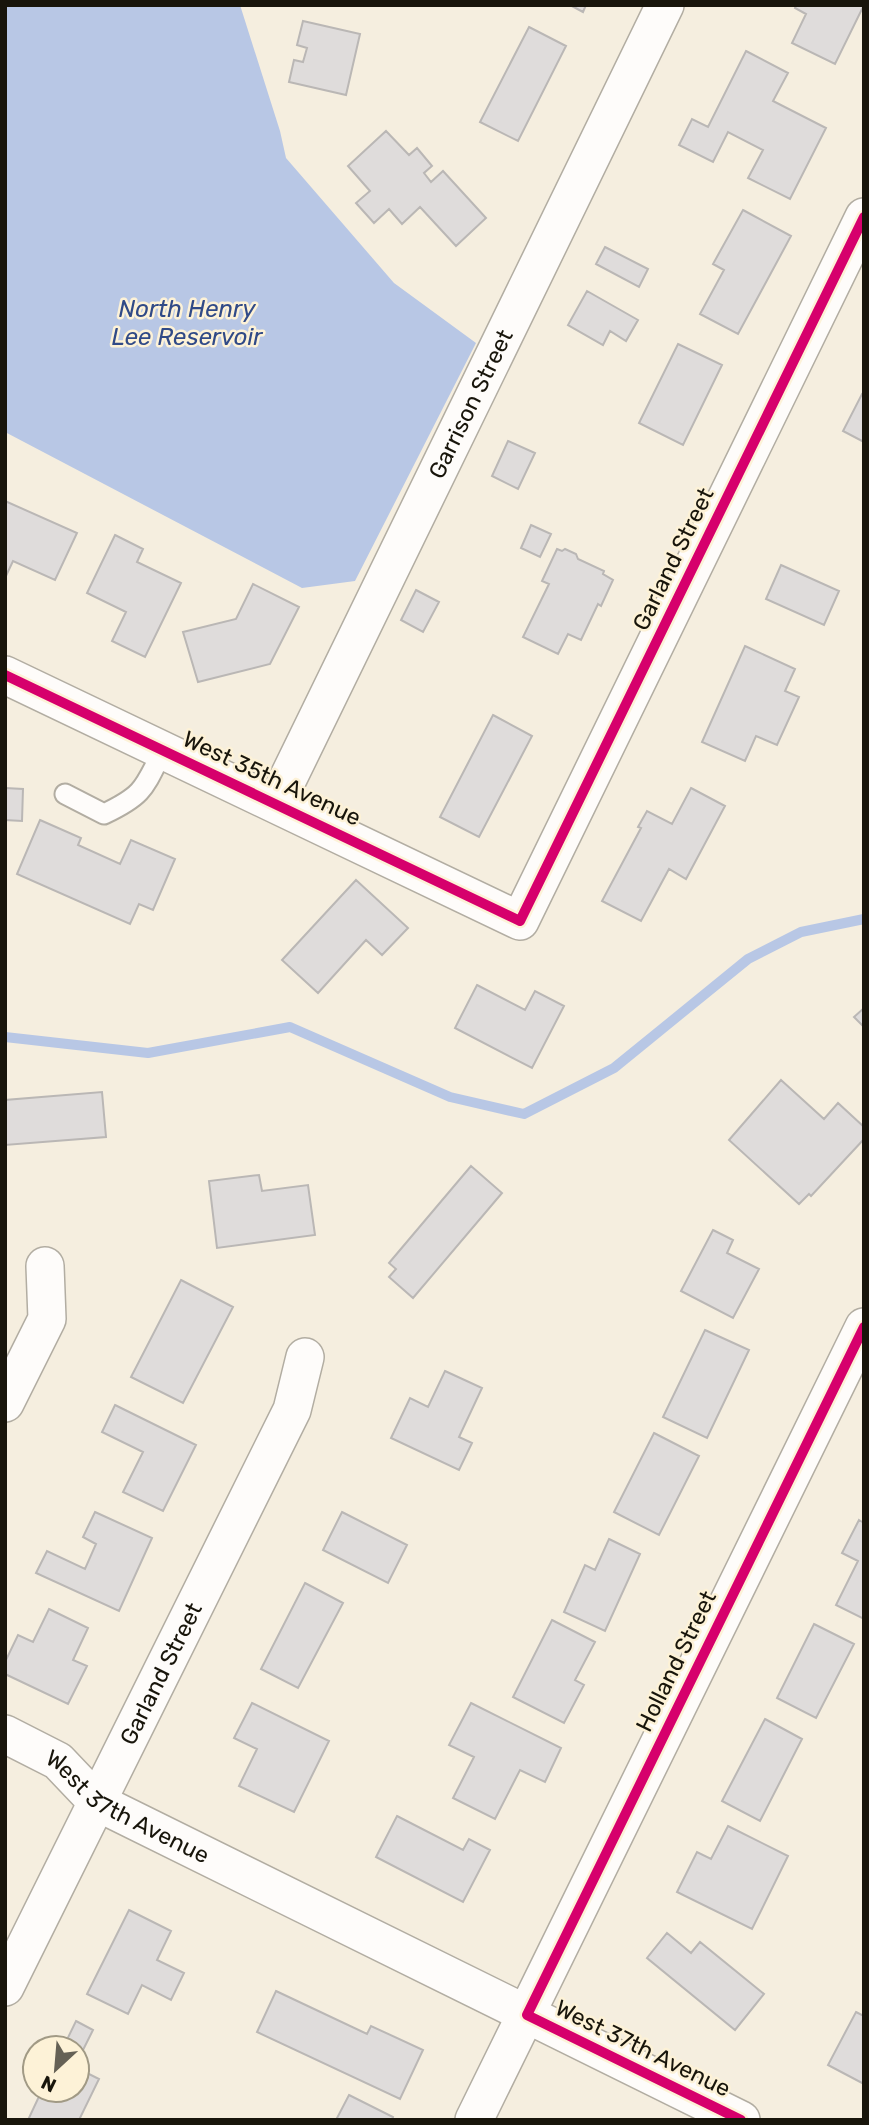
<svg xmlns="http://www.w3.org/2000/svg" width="869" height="2125" viewBox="0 0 869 2125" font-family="Rubik,sans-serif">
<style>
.water{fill:#b8c7e5}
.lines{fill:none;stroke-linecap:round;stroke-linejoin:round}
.stream{stroke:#b8c7e5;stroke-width:10}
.building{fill:#dfdcdb;stroke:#bab7b5;stroke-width:2}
.lane-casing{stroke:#b2ada2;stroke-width:23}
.street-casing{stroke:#b2ada2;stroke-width:40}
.lane{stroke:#fefcfa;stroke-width:19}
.street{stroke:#fefcfa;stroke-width:37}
.cycleway-casing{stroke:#fdf2d7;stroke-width:15}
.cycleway{stroke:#d6006c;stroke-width:10}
.labels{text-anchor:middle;stroke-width:5;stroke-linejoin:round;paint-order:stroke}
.street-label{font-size:23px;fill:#18150b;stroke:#fdf2d7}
.water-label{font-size:24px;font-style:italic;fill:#304a87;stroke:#fdf2d7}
</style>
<rect width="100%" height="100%" fill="#f5eedf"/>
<!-- water -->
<path class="water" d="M5 5H240L280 131 286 158 394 283 476 343 355 581 302 588 5 432Z"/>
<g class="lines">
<!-- stream -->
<path class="stream" d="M5 1037 148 1053 290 1027 450 1097 524 1114 614 1068 748 959 801 932 864 919"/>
</g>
<!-- building -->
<path class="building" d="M570 5H586L583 12Z
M796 5H864L835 64 792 43 806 14 795 8Z
M303 21 360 34 346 95 289 82 294 60 303 62 307 48 297 45Z
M529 27 566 46 518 141 480 122Z
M746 51 788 73 773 101 826 128 790 199 748 178 763 150 728 132 713 162 679 145 692 119 708 127Z
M386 131 409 155 417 148 432 166 424 173 431 182 443 171 486 218 456 246 420 207 402 224 389 209 374 223 356 203 370 191 348 166Z
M743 210 791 236 738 334 700 314 724 270 713 264Z
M605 247 648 269 639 287 596 264Z
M587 291 638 320 626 341 610 331 603 345 568 325Z
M678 344 722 365 683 445 639 423Z
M862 394 864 395V442L843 431Z
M508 441 535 453 518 489 492 476Z
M5 501 77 533 55 580 13 561 5 578Z
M531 525 551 534 540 557 521 548Z
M115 535 143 549 137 562 181 583 145 657 112 641 126 612 87 593Z
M557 549 562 551 565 549 576 554 578 559 604 571 603 574 613 580 601 606 598 604 581 640 568 634 558 654 523 637 549 584 542 581Z
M781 565 839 591 824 625 766 599Z
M253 584 299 607 270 664 198 682 183 632 236 619Z
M416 590 439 602 423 632 401 620Z
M745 646 795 669 785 691 799 697 777 745 756 736 745 761 702 742Z
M493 715 532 736 479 837 440 817Z
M5 788 23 789 22 821 5 820Z
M691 788 725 806 686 879 669 869 641 921 602 901 641 828 638 827 647 811 672 824Z
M40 820 81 838 78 845 120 864 131 840 175 859 153 910 139 904 130 924 17 874Z
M356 880 408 928 382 955 366 940 318 993 282 960Z
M477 985 525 1010 535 991 564 1006 532 1068 455 1028Z
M864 1008V1027L854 1017Z
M781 1080 824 1119 838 1103 864 1127V1139L811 1196 809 1194 799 1204 729 1140Z
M102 1092 106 1137 5 1145V1100Z
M471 1166 502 1193 413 1298 389 1277 396 1269 389 1263Z
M259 1175 262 1191 308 1185 315 1235 217 1248 209 1181Z
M713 1230 733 1240 727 1253 759 1269 733 1318 681 1291Z
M181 1280 233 1307 183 1403 131 1377Z
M705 1330 749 1350 707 1438 663 1417Z
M445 1371 482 1388 459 1437 472 1443 459 1470 391 1438 410 1398 428 1407Z
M115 1405 196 1445 163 1511 123 1492 143 1452 102 1432Z
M654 1433 699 1456 659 1535 614 1512Z
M95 1512 152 1538 119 1611 36 1573 47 1551 85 1569 96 1544 83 1537Z
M342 1512 407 1545 388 1583 323 1550Z
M859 1520 864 1523V1619L836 1605 858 1561 842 1553Z
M609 1539 640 1554 605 1631 564 1612 585 1565 595 1570Z
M305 1583 343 1603 298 1688 261 1669Z
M49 1609 88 1628 73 1660 87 1666 68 1704 5 1674V1662L18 1635 33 1642Z
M552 1620 595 1642 575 1680 584 1685 564 1723 513 1697Z
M814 1624 854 1644 816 1718 777 1698Z
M252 1703 329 1741 294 1812 239 1786 257 1749 234 1738Z
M471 1703 561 1748 545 1782 520 1770 495 1819 453 1798 474 1757 449 1745Z
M765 1719 802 1739 760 1821 722 1801Z
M397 1816 463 1850 469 1839 490 1850 463 1902 376 1857Z
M728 1826 788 1856 752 1929 677 1892 697 1852 711 1859Z
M129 1910 171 1931 157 1960 184 1973 171 2000 142 1985 128 2014 87 1994Z
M667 1933 691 1953 700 1942 764 1994 735 2030 647 1958Z
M276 1991 367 2034 371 2026 423 2050 400 2099 257 2032Z
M856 2012 864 2016V2084L828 2065Z
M76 2021 93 2030 77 2062V2048H63Z
M77 2068 99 2079 79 2120H28L42 2090H77Z
M349 2095 393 2117 392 2120H336Z"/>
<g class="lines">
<!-- lane casing -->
<g class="lane-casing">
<path id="lane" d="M65 794 104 814C144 795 144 788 163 750"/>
</g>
<!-- street casing -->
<g class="street-casing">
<g id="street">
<path d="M5 675 520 921 864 217"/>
<path id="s1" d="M276 803 665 5"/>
<path d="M5 1403 47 1319 45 1266"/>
<path id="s2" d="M5 1734 58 1761 97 1802 741 2120"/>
<path id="s3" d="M5 1987 292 1410 305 1357"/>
<path d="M474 2120 864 1327"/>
</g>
</g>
<!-- lane -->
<use href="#lane" class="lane"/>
<!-- street -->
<use href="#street" class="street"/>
<!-- cycleway casing -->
<g class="cycleway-casing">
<path id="cycleway" d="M5 675 520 921 864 217
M741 2120 527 2015 864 1327"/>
</g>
<!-- cycleway -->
<use href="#cycleway" class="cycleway"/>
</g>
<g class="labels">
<!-- street labels -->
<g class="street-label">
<text dy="8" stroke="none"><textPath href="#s1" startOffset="444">Garrison Street</textPath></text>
<text transform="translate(673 559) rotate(-64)" y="8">Garland Street</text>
<text transform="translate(272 778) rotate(25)" y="8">West 35th Avenue</text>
<text transform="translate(676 1661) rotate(-64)" y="8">Holland Street</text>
<text dy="8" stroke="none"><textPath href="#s3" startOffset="350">Garland Street</textPath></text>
<text dy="8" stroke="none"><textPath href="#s2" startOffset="144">West 37th Avenue</textPath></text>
<text transform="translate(643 2048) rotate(26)" y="8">West 37th Avenue</text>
</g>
<!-- water labels -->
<g class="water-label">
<text x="187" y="317">North Henry<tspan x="187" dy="28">Lee Reservoir</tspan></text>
</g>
</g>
<!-- border -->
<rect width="869" height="2125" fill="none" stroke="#18150b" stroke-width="14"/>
<!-- north arrow -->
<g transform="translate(56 2069) rotate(206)"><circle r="33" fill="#fdf2d7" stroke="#a19a85" stroke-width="2"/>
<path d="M0-5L12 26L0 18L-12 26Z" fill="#656155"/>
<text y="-10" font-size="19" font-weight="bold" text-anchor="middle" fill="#18150b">N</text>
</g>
</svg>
